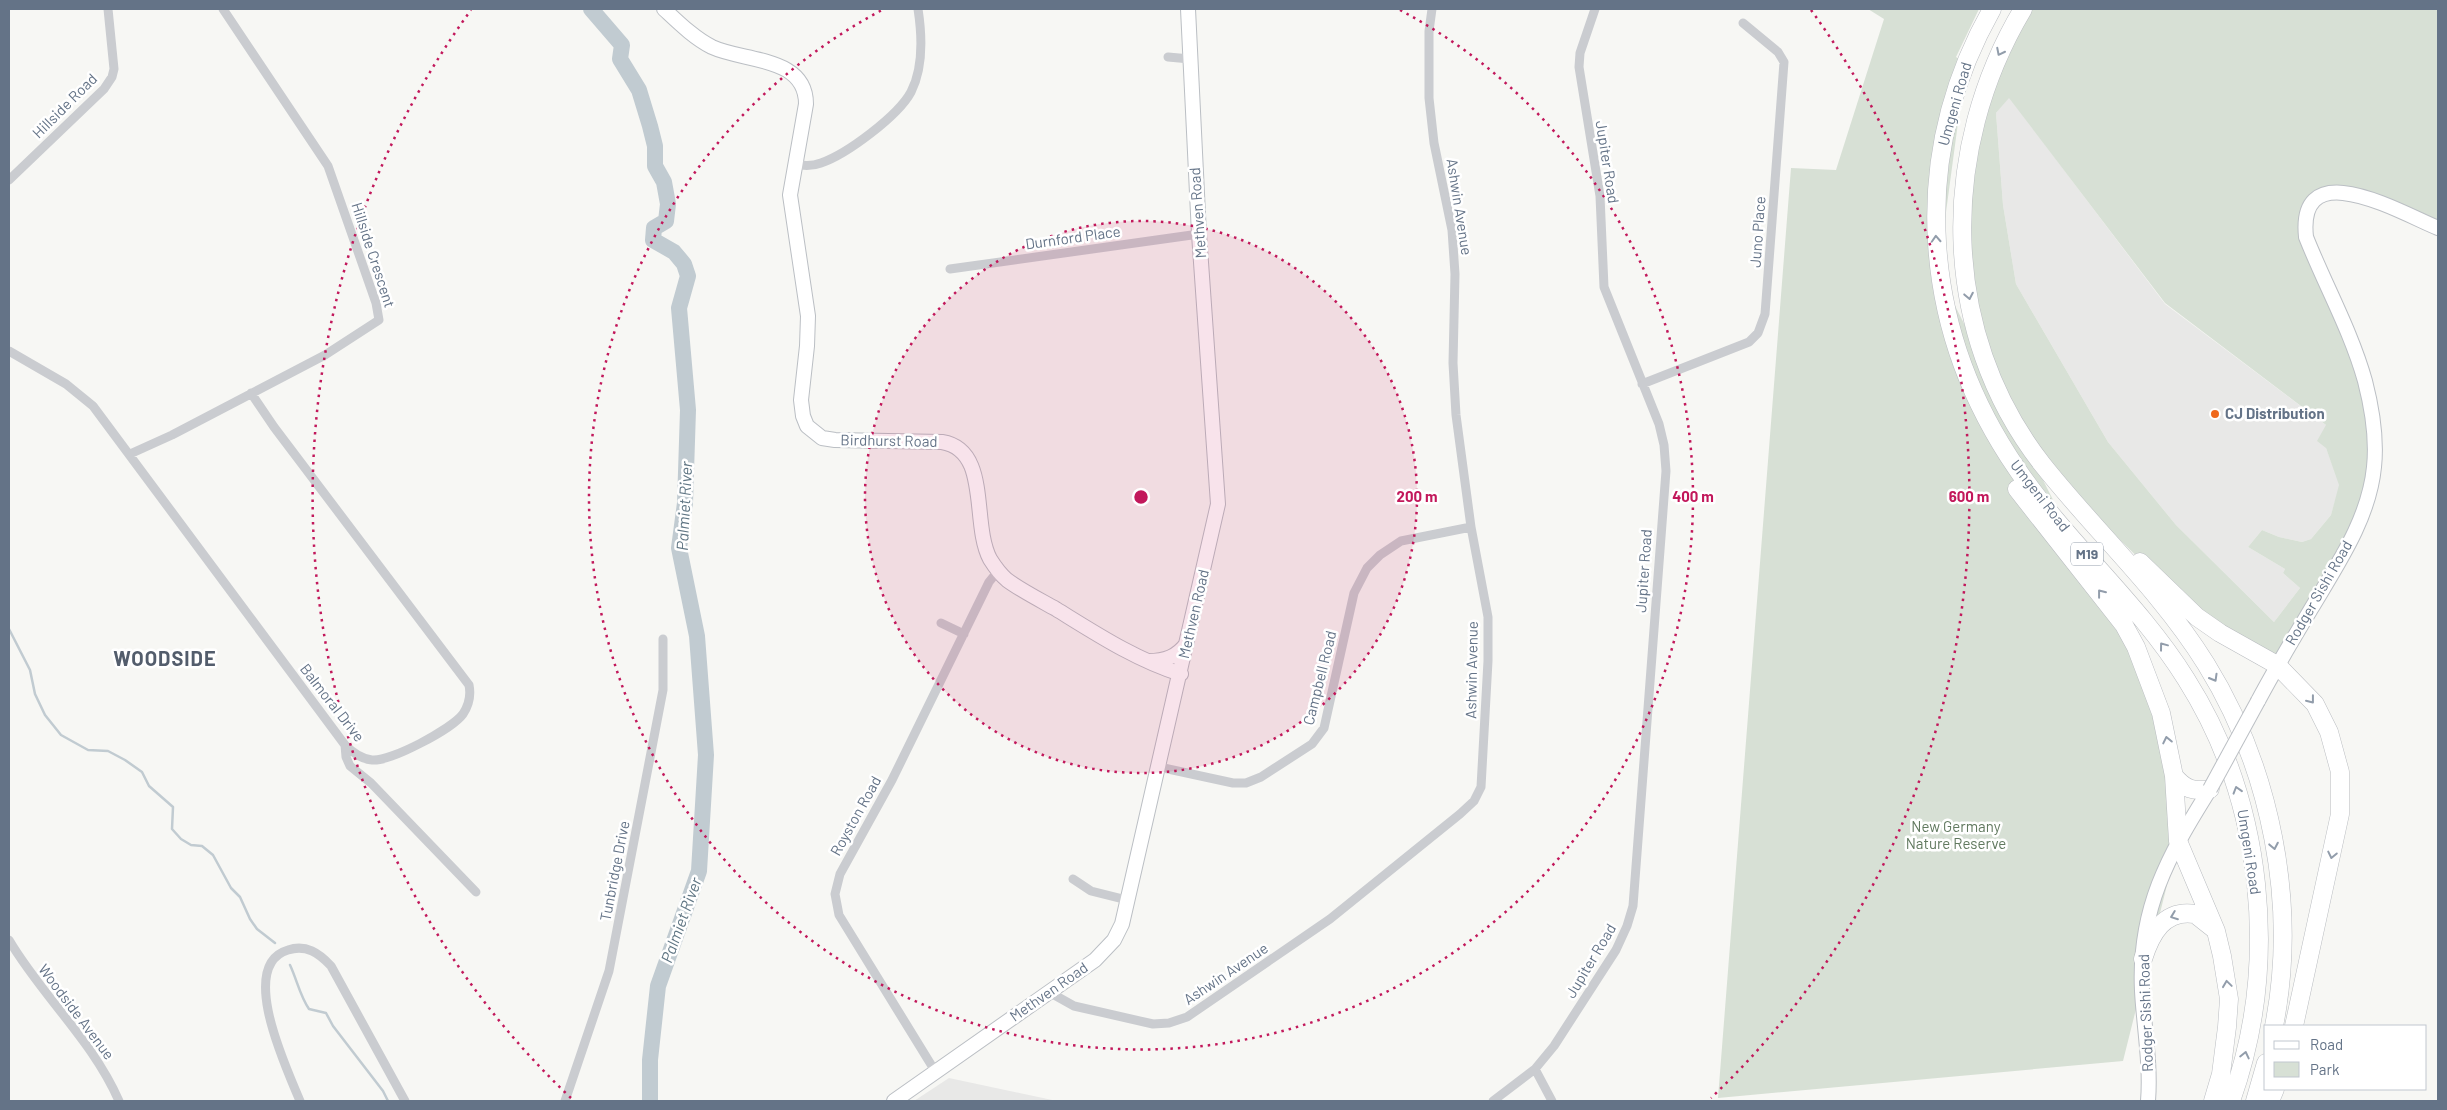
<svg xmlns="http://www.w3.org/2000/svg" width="2447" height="1110" viewBox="0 0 2447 1110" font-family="Barlow,sans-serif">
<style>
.built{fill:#e8e8e7}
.green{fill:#d7e0d5;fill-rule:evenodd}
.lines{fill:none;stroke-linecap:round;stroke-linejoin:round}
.stream{stroke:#c1cbd1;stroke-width:2.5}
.river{stroke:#c1cbd1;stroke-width:16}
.secondary-casing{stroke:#bbbfc4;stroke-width:16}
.highway-casing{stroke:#b9bcc0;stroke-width:19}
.street{stroke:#caccd0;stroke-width:9}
.secondary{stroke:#fff;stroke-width:14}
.highway{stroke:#fff;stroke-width:18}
.secondary-bridge-casing{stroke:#bbbfc4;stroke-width:16;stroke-linecap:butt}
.secondary-bridge{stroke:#fff;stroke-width:14}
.oneway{stroke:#929dab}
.ring{fill:none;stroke:#c2185b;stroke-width:2.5;stroke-dasharray:2.5 5}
.poi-dot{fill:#ef681c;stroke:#fff;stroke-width:2}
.labels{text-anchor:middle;stroke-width:5;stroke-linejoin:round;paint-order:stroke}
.shield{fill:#fff;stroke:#929dab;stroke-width:1}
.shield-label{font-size:14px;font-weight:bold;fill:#647387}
.street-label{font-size:15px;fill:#647387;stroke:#fff}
.poi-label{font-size:15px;font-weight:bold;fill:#647387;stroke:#fff;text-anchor:start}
.park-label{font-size:15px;fill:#61795f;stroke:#fff}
.water-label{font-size:16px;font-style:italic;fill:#5f7583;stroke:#fff}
.district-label{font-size:20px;font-weight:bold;letter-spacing:1px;fill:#535d6c;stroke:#fff}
.centre{fill:#c2185b;stroke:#fff;stroke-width:2.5}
.ring-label{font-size:15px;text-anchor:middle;font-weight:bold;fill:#c2185b;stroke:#fff;stroke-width:5;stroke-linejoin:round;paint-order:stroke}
</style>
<rect width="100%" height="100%" fill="#f7f7f4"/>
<!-- built -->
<path class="built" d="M2009 97 2165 304 2326 425V448L2340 485 2331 515 2311 539 2302 542 2279 537 2262 530 2248 547 2285 569 2283 573 2300 588 2274 622 2176 525 2108 442 2016 284 2003 205 1996 113Z
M949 1078 1057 1101H914Z"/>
<!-- green -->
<path class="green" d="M1868 9H1979L1956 57 1966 63 1938 272 2097 587 2149 678 2178 841 2123 1061 1718 1098 1791 168 1836 170 1884 19Z
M2024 9H2438V227L2331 191 2303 226 2350 340 2370 418 2366 499 2277 664 2174 593 2112 532 2018 426 1974 318 1967 160ZM2009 98 2165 303 2326 425 2317 441 2326 448 2339 485 2331 515 2311 539 2302 542 2279 537 2262 530 2248 547 2285 569 2283 573 2300 588 2274 622 2176 525 2108 442 2016 284 2003 205 1996 113Z"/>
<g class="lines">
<!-- stream -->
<path class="stream" d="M9 629 30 670 35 694 45 715 61 735 88 750 108 751 125 760 142 772 149 786 173 807 172 829 181 839 191 845 202 846 213 855 231 888 240 897 250 919 257 929 275 943
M290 965C297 980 300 996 309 1009L326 1013 333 1026 383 1091 388 1101"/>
<!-- river -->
<path class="river" d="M591 9 622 45 620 59 639 90 650 126 655 146V166L664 182 668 204 666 221 654 228 653 240 674 252 684 264 688 276 679 308 688 410 685 503 679 548 697 636 706 755 699 871 658 986 650 1060V1101"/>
<!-- secondary casing -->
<g class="secondary-casing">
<path id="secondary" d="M664 9C678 22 694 38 712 47 744 62 806 56 806 104L790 195 808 316 807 346 801 400 803 416 807 426 822 438 835 440 942 442C991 450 971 523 990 559 995 567 1000 574 1007 580 1022 591 1040 600 1056 609 1095 633 1136 660 1181 674
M1148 661C1165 661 1177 657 1187 643
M2258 701C2275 669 2293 639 2311 609 2337 565 2369 519 2374 467 2377 439 2372 408 2365 381 2351 331 2325 285 2306 237 2297 151 2403 214 2438 228
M894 1101 1095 960 1114 940 1122 924 1218 504 1199 234 1188 9
M2148 1101C2151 1065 2144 1027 2142 991 2138 909 2168 856 2210 789"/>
</g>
<!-- highway casing -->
<g class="highway-casing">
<path id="highway" d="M1992 9C1908 158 1921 329 2017 469 2067 543 2138 602 2186 679 2264 802 2280 964 2231 1101
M2023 9C1939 149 1939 332 2042 464 2095 531 2160 590 2206 664 2271 769 2298 904 2274 1026
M2017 489 2124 625 2136 647 2161 713 2174 776 2178 841 2216 931 2222 956 2229 999 2227 1027 2221 1074 2213 1101
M2140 562 2197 617 2220 633 2277 665 2315 704 2329 732 2340 772V814L2294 1026
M2174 776C2185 789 2193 792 2210 789
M2143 959C2151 934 2164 909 2195 914L2214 929
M2255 1101 2266 1063
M2270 1101 2275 1089"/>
</g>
<!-- street -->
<path class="street" d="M1168 57 1190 59
M795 164C803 166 813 166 821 163 847 154 898 116 911 92 924 67 922 35 918 9
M9 180 104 89 112 77 114 69 108 9
M950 269 1199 234
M9 351 66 384 93 406 345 745C353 753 361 759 372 760 390 762 452 729 463 714 469 705 471 695 469 685L274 427 251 393
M1642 384 1749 342 1758 333 1765 314 1784 62 1778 52 1743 23
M130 454 172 435 325 355 379 320 376 303 328 166 223 9
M941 623 964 634
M345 745 346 757 350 766 371 783 476 892
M1159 767 1233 783H1246L1261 777 1312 744 1324 728 1354 593 1367 568 1380 555 1401 541 1471 527
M1073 879 1091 891 1127 900
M9 940C42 996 93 1041 119 1101
M1049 992 1074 1006 1153 1024 1169 1023 1187 1017 1330 919 1460 814 1474 801 1481 787 1488 661V617L1471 527 1456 415 1453 363 1455 274 1452 230 1434 143 1429 98V31L1432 9
M1535 1069 1552 1101
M935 1071 839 915 835 894 840 874 892 780 989 582 998 571
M300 1101C287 1069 237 965 288 950 306 944 319 953 331 966L405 1101
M565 1101 609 971 663 690V639
M1493 1101 1535 1069 1554 1046 1616 950 1627 926 1633 906 1666 471 1664 445 1659 424 1604 287 1600 196 1579 67 1580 53 1595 9"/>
<!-- secondary -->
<use href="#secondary" class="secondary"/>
<!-- highway -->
<use href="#highway" class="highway"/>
<!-- secondary-bridge casing -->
<g class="secondary-bridge-casing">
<path id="secondary-bridge" d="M2210 789 2258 701"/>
</g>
<!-- secondary-bridge -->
<use href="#secondary-bridge" class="secondary-bridge"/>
</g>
<!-- one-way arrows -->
<defs><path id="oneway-chevron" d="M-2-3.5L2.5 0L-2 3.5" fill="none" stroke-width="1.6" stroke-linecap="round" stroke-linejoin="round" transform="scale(1.25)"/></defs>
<g class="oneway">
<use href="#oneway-chevron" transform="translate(2000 52) rotate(117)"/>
<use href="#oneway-chevron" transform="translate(1936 239) rotate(-93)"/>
<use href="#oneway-chevron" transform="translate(1969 296) rotate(79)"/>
<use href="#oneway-chevron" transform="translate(2101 593) rotate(-128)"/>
<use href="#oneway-chevron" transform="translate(2163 646) rotate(-127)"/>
<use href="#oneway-chevron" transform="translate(2214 678) rotate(60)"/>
<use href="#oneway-chevron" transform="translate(2311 700) rotate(52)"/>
<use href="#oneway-chevron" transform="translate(2167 740) rotate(-102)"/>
<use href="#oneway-chevron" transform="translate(2237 790) rotate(-107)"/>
<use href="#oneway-chevron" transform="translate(2274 846) rotate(79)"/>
<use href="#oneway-chevron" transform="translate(2332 855) rotate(102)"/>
<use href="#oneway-chevron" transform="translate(2174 916) rotate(159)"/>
<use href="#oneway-chevron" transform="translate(2227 984) rotate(-98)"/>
<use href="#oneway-chevron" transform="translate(2245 1055) rotate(-77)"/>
</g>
<!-- distance rings -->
<circle cx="1141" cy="497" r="276" fill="#c2185b" fill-opacity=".12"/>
<g class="ring">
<circle cx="1141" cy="497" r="276"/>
<path d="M1400 10A552 552 0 1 1 882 10"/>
<path d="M571 1098A828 828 0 0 1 471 10M1811 10A828 828 0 0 1 1711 1098"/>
</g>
<!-- markers -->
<circle class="poi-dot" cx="2215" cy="414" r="5"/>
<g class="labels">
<!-- shield labels -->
<rect class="shield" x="2071" y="542.5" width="32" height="23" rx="4"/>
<g class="shield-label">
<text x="2087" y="559">M19</text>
</g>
<!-- street labels -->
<g class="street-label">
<text transform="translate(1955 104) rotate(-74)" y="5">Umgeni Road</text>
<text transform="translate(65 106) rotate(-45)" y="5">Hillside Road</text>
<text transform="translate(1607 162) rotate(81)" y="5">Jupiter Road</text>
<text transform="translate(1459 207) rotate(81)" y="5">Ashwin Avenue</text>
<text transform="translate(1198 213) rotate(-94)" y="5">Methven Road</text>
<text transform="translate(1758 232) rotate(-86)" y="5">Juno Place</text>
<text transform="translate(1073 238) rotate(-8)" y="5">Durnford Place</text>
<text transform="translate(373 255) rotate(72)" y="5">Hillside Crescent</text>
<text transform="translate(889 441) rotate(1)" y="5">Birdhurst Road</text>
<text transform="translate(2040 496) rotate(52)" y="5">Umgeni Road</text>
<text transform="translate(1644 571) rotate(-86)" y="5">Jupiter Road</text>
<text transform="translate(2319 593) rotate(-60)" y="5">Rodger Sishi Road</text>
<text transform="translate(1194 614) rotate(-77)" y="5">Methven Road</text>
<text transform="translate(1472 670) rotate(-89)" y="5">Ashwin Avenue</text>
<text transform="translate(1320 678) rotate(-76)" y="5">Campbell Road</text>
<text transform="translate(332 703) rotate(52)" y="5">Balmoral Drive</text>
<text transform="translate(856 816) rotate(-61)" y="5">Royston Road</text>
<text transform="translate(2249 852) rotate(81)" y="5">Umgeni Road</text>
<text transform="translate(615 871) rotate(-79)" y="5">Tunbridge Drive</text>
<text transform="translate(1591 961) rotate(-59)" y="5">Jupiter Road</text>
<text transform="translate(1226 974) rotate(-34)" y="5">Ashwin Avenue</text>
<text transform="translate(1049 992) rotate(-35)" y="5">Methven Road</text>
<text transform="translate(76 1012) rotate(53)" y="5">Woodside Avenue</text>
<text transform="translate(2146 1013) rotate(-92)" y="5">Rodger Sishi Road</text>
</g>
<!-- poi labels -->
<g class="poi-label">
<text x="2225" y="419">CJ Distribution</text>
</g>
<!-- park labels -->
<g class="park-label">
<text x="1956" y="832">New Germany<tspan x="1956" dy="17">Nature Reserve</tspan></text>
</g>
<!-- water labels -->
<g class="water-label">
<text transform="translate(684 506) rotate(-87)" y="6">Palmiet River</text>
<text transform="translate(681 920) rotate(-70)" y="6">Palmiet River</text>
</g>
<!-- district labels -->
<g class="district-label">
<text x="165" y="666">WOODSIDE</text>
</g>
</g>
<circle cx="1141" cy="497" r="8" class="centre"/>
<g class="ring-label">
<text x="1417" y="502">200 m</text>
<text x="1693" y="502">400 m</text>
<text x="1969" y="502">600 m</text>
</g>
<!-- border -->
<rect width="2447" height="1110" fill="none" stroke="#647387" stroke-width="20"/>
<!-- legend -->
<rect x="2264" y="1025" width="162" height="65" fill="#ffffff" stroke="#c1c7cf"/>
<rect x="2274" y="1041" width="25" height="8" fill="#ffffff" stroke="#c1c7cf"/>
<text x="2310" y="1050" font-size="15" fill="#647387">Road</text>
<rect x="2274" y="1062" width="25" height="15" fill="#d7e0d5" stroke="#c1c7cf"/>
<text x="2310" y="1075" font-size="15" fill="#647387">Park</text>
</svg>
